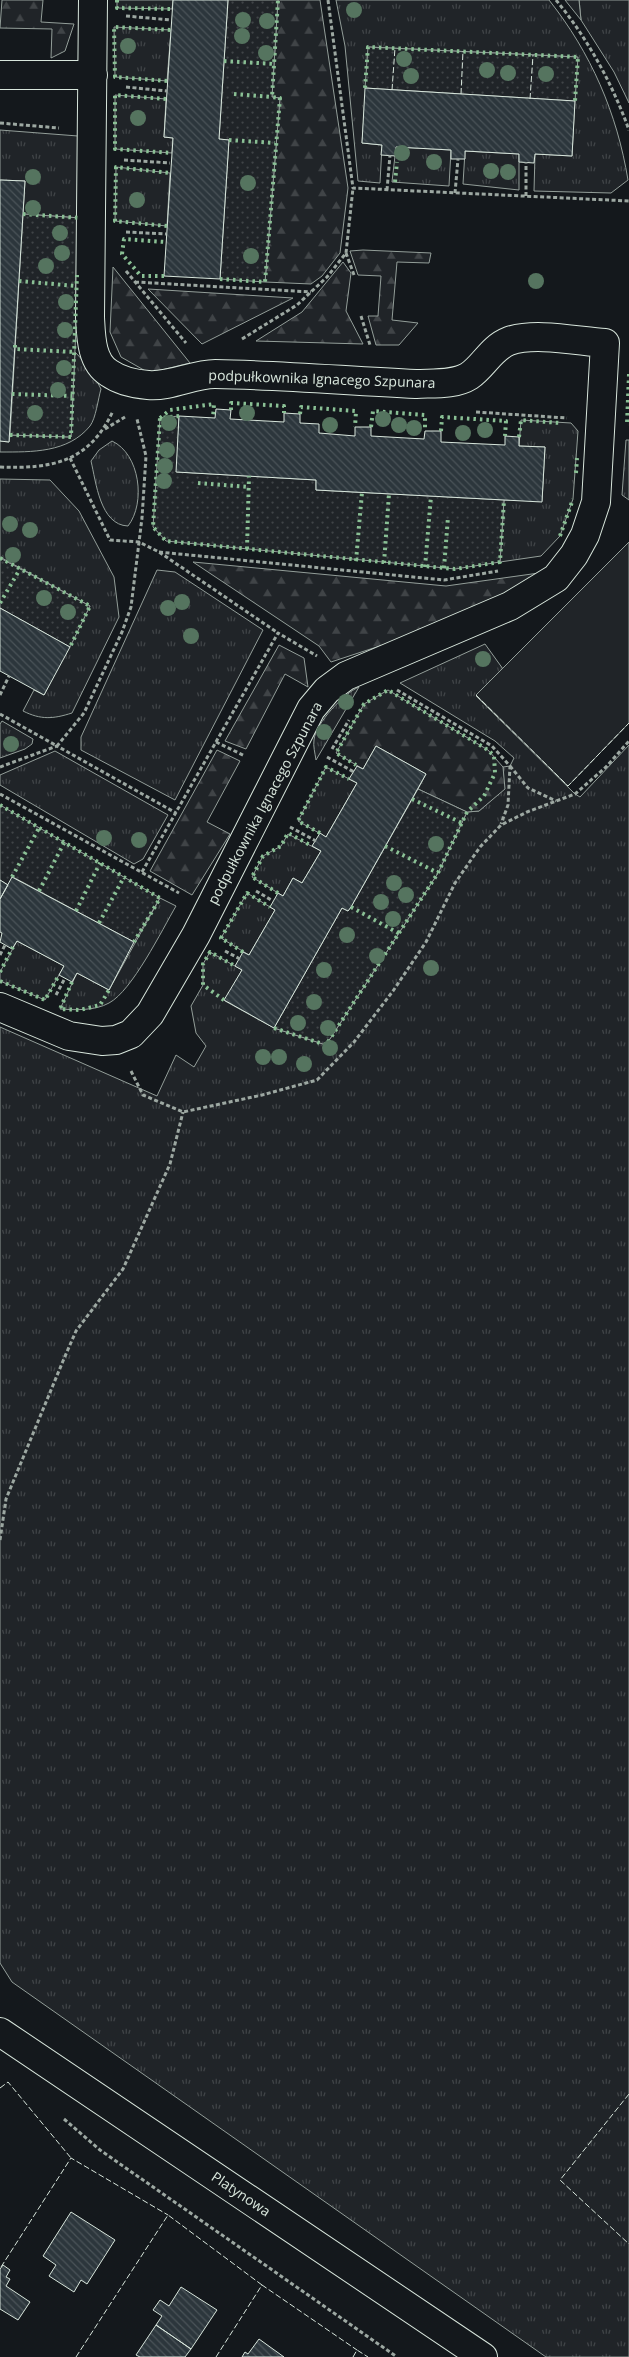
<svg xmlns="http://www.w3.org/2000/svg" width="629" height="2357" viewBox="0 0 629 2357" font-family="'Open Sans',sans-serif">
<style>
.grass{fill:url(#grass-tufts);stroke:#939e99}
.forest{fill:url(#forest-firs);stroke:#939e99}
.garden{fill:url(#garden-dots);stroke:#939e99}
.pitch{fill:#202428;stroke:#939e99}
.building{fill:url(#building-back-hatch);stroke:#d8e6dc}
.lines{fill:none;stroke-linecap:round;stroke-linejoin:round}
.street-casing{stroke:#d8e6dc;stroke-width:30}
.path{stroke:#9da8a2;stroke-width:3;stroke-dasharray:4 2.5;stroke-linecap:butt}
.street{stroke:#14181c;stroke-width:28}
.hedge{stroke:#8ac095;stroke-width:4;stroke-dasharray:2.5 4;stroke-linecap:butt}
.fence{stroke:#d8e6dc;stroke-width:1;stroke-dasharray:6 2.5;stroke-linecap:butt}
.tree{fill:#55745f}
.labels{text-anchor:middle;stroke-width:4;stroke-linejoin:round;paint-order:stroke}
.street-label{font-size:14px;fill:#d8e6dc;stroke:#14181c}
</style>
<defs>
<pattern id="grass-tufts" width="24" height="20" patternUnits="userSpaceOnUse" patternTransform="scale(1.25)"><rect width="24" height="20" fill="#202428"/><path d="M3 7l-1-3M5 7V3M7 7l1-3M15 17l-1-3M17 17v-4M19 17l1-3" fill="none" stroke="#404447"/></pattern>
<pattern id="forest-firs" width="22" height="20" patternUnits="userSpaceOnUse" patternTransform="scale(1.25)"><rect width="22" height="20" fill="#202428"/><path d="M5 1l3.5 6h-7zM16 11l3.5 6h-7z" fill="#404447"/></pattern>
<pattern id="garden-dots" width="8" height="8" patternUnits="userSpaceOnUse" patternTransform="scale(1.25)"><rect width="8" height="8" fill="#202428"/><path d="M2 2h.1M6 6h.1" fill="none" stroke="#404447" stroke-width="1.8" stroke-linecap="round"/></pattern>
<pattern id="building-back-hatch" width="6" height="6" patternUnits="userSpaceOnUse" patternTransform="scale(1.25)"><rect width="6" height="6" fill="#2c363c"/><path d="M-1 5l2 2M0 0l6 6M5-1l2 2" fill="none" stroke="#4a5358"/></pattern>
</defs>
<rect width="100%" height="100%" fill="#14181c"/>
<!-- grass -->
<path class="grass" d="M117 0H173L172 9 117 8Z
M336 0H549C591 53 617 113 628 180L611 193 534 191 535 154 572 156 577 57 369 47 362 143 382 145 380 183 358 181 345 46Z
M579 0H629V103L614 72 581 20Z
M114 27 171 30 167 81 115 77Z
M115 95 166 99 164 137 173 138 172 153 115 149Z
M0 130 78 136 81 218 23 214 25 181 0 180Z
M396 147 451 150 449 186 392 182Z
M465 151 519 154V190L463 184Z
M116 167 170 173 167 226 115 221Z
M75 352 90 368 101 389C98 399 96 418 90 426 68 453 32 452 0 452V441L9 442 10 435 71 437Z
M521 420 571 423 578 431 573 499 560 536 541 556 500 562 504 500 542 501 545 447 519 446Z
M626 440H629V500L622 495Z
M112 441C140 454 146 503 128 526 100 525 96 482 91 461L99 450Z
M0 479 50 480 79 511 114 577 119 617 72 713C53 719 41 720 23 711L34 690 44 695 90 606 0 557Z
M157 570 175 572 263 630 175 800 81 750V737Z
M485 644 503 669 476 696 575 794 580 797 629 745V2357H546L12 1982 0 1963V1027L157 1096 176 1055 194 1067 206 1046 196 1033 191 1006 203 985V964L210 952 242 970 225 1001 274 1028 326 1045 438 873 467 812 479 811 504 789 503 767 510 766 514 758 495 741 400 683Z
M359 687 316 760C315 753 313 746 314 740 315 724 344 693 359 687Z
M2 721 33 739 32 744 25 749 0 758V724Z
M55 751 168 815 143 859 134 864 0 785V775Z
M326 767 357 783 326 837 298 821Z
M288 834 321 851 302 883 293 878 283 896 252 877 263 856 281 846Z
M247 893 275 910 249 955 221 938Z
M160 898 176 906C162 930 132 991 109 1003 95 1011 74 1010 60 1009L77 973 109 990Z
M17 941 64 966 45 1000 0 981V972Z"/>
<!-- forest -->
<path class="forest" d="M2 0H43L41 22 74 24 65 51 51 58 52 29 0 28Z
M278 0H320L348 188 340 253 322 276 311 284 265 282 280 98 272 97Z
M565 0H579L581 20Z
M363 250 431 253 429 263 397 262 392 320 418 323 399 345H376L368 316H378L381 276 358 275 350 251Z
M343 262 351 273 346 311 363 344 256 341 302 312Z
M113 267 190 363 149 373 121 357 110 332Z
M148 289 293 298 202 344Z
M193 562 446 586 539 573 515 590 404 638 331 662 319 646Z
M279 645 304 658 308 687 285 674 246 749 225 741Z
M388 690 488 750 503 767 505 789 479 811 467 812 418 789 426 774 376 746 363 769 336 753 364 704Z
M217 750 240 761 207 822 230 834 192 895 150 871Z"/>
<!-- garden -->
<path class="garden" d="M228 0H278L272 97 280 98 265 282 220 279 229 140 219 139Z
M368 47 578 57 575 101 365 88Z
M23 214 81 218 71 437 10 435Z
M179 416 177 472 316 480V490L504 500 500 562 455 569 166 541 153 527 160 418Z
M0 558 90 606 70 647 0 608Z
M418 789 467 812 438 873 326 1045 274 1028 342 908 348 911 351 907Z
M0 805 160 898 134 942 13 877 8 885 0 880Z"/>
<!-- pitch -->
<path class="pitch" d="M629 542V723L568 786 476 695Z"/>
<!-- building -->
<path class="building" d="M173 0H228L219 139 229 140 220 279 164 276 173 138 164 137Z
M365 88 575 101 572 156 535 154 534 163 519 162V154L465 151V159H451V150L396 147V156L381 155 382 145 362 143Z
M0 180 25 181 9 442 0 441Z
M216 409 231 410 230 419 284 422V413L300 414V423L319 424V433L355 436V427H371V436L424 439 425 431H441V442L505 445V436L519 437V446L545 447 542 502 316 490V480L176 472 179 416 215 418Z
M0 608 70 647 44 695 0 671Z
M376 746 426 774 351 907 348 911 342 908 274 1028 224 1000 242 970 235 966 243 952 249 955 275 910 270 907 278 893 283 896 293 878 302 883 321 851 312 846 320 833 326 837 357 783 349 779 357 766 363 769Z
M12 877 134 942 109 990 77 973 72 982 59 975 64 966 17 941 12 949 0 942 2 933 0 932V899Z
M0 880 8 885 0 899Z
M71 2212 115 2240 87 2284 81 2280 74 2292 49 2276 56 2265 43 2256Z
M3 2265 10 2270 6 2277 10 2279 6 2286 30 2302 18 2320 0 2309V2269Z
M181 2287 217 2310 191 2349 156 2325 162 2316 153 2310 160 2300 169 2306Z
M156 2325 191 2349 185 2357H140L136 2355Z
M259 2339 284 2357H242L245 2352 248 2354Z"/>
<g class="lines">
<!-- street casing -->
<g class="street-casing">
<path id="street" d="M0 75H93
M0 1007 69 1036 102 1041 116 1040 131 1034 150 1014 196 935 311 709 327 690 346 676 510 606 556 578 574 555 585 535 596 502 605 343C577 341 535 332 509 341 491 348 484 366 469 376 455 385 432 383 416 384 349 381 282 375 215 374 193 374 171 387 148 385 135 384 119 380 109 373 91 362 91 336 90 317L93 0
M0 2032 483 2357"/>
</g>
<!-- path -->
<path class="path" d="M328 0 353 188 629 201
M556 0C588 39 612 83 629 130
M126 16 171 20
M126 87 167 91
M0 123 59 128
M124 160 170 163
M387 190 390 155
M455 193 458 159
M526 196V162
M126 232 166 234
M346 253 354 275
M126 271 186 343
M135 282 311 292
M361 316 370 345
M242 339 297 305 327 277 346 253 353 188
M476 412 567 418
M105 429 125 417
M70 458 110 540 139 542 159 552 278 633
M0 467C53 469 89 462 113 411
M159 552 444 580 498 571
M397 690 492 746 510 766 508 805 501 824
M0 695 9 676
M0 714 57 746 84 713 122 632 131 607 142 518 146 456 137 419
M216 742 245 756
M332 749 349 720
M327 757 354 772
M510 766 528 788 556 801
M0 767 57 746 176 813
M0 794 179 893
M290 827 316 841
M142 872 278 633 317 656
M256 891 273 901
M225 951 240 959
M0 955 5 945
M56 995 65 978
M131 1071 143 1095 183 1112 262 1095 317 1080 354 1042 393 991 426 942 455 883 480 847 501 825 527 812 575 794 606 767 629 741
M0 1540 6 1499 63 1361 76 1331 123 1269 170 1164 183 1112
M64 2119 100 2150 397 2357"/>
<!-- street -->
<use href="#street" class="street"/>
<!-- hedge -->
<path class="hedge" d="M117 0V8L172 9
M224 61 274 64
M167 81 115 77 114 27 171 30
M365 88 368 47 578 57 575 101
M234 94 272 97
M166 99 115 95V149L172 153
M229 140 275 143
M395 182 397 162
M23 214 81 218
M167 226 115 221 116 167 170 173
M164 276H141L122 254 124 239 165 242
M220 279 265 282 280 98 272 97 278 0
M19 281 76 286
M15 345V349L75 352V351
M629 374 627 424H629
M12 394 72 396
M231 410V403L284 406V413
M300 414 301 407 356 411 355 427
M179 416 160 418 153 527 166 541 455 569 500 562 504 500
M160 418 170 410 214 404 213 418
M371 427 373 411 425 415V431
M441 431 442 417 506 421 505 436
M10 435 71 437 77 275
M519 437 521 420 560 423
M576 473 577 458
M198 483 249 487
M560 536 573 499
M247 549 249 476
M0 558 90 606 70 647
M356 561 362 492
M384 563 389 494
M425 567 431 496
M444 568 448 517
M0 603 20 569
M412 799 462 823
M0 805 160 898 134 942
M320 833 298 821 326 767 349 779
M385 846 438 873
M12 877 39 828
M39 891 64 843
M278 893 252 877 263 856 281 846 288 833 312 846
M351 907 400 934
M76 911 100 863
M99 923 124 877
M243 952 221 938 247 893 270 907
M0 972 13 947
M0 981 45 1000 59 975
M72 982 60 1009 80 1010 100 1005 109 990
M224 1000 203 985V964L210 952 235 966
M274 1028 326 1045 438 873 467 812 484 796 495 773 494 756 488 750 388 690 364 704 336 753 356 765"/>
<!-- fence -->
<path class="fence" d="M392 90 395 48
M461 94 463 51
M530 99 533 55
M476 695 568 786 629 723
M0 2088 8 2082 71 2158
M629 2094 560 2180 629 2244
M1 2267 71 2158 168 2215
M76 2357 168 2215 262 2285
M216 2357 262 2285 357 2350
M353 2357 357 2350 368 2357"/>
</g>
<!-- trees -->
<g class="tree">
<circle cx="354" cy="10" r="8"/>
<circle cx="243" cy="20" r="8"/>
<circle cx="267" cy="21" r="8"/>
<circle cx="242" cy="36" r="8"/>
<circle cx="128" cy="46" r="8"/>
<circle cx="266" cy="53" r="8"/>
<circle cx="404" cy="59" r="8"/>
<circle cx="487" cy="70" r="8"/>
<circle cx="508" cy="73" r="8"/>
<circle cx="546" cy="74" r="8"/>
<circle cx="411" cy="76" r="8"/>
<circle cx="138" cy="118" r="8"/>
<circle cx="402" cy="153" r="8"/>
<circle cx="434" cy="162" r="8"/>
<circle cx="491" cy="171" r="8"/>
<circle cx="508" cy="172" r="8"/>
<circle cx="33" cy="177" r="8"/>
<circle cx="248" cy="183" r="8"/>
<circle cx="137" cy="200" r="8"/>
<circle cx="33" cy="208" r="8"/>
<circle cx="60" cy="233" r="8"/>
<circle cx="62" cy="253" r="8"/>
<circle cx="251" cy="256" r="8"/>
<circle cx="46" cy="266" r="8"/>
<circle cx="536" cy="281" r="8"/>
<circle cx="66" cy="302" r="8"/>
<circle cx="65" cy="330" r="8"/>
<circle cx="64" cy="368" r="8"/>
<circle cx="58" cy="390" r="8"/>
<circle cx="35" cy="413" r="8"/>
<circle cx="247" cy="413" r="8"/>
<circle cx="383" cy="419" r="8"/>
<circle cx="169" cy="423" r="8"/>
<circle cx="330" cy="425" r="8"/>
<circle cx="399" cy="425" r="8"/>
<circle cx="414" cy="428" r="8"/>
<circle cx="485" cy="430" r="8"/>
<circle cx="463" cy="433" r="8"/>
<circle cx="167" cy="450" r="8"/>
<circle cx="165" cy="466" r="8"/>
<circle cx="164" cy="481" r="8"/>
<circle cx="10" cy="524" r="8"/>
<circle cx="30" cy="530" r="8"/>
<circle cx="13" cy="555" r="8"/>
<circle cx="44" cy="598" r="8"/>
<circle cx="182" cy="602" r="8"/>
<circle cx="168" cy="608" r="8"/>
<circle cx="68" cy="612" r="8"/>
<circle cx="191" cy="636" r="8"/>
<circle cx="483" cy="659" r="8"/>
<circle cx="346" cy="702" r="8"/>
<circle cx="324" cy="732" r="8"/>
<circle cx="11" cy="744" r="8"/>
<circle cx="104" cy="838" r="8"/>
<circle cx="139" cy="840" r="8"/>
<circle cx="436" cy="844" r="8"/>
<circle cx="394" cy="883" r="8"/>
<circle cx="406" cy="895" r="8"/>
<circle cx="381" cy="902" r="8"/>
<circle cx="393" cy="919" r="8"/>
<circle cx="347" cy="935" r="8"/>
<circle cx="377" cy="956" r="8"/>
<circle cx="431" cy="968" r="8"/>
<circle cx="324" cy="970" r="8"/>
<circle cx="314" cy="1002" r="8"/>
<circle cx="298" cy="1023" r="8"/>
<circle cx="328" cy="1028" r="8"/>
<circle cx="330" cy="1048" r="8"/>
<circle cx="263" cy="1057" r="8"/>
<circle cx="279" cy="1057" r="8"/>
<circle cx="304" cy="1064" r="8"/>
</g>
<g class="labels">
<!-- street labels -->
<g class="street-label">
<text transform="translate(322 379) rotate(2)" y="5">podpułkownika Ignacego Szpunara</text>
<text transform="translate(265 803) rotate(-62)" y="5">podpułkownika Ignacego Szpunara</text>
<text transform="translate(241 2194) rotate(34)" y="5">Platynowa</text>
</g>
</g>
</svg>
